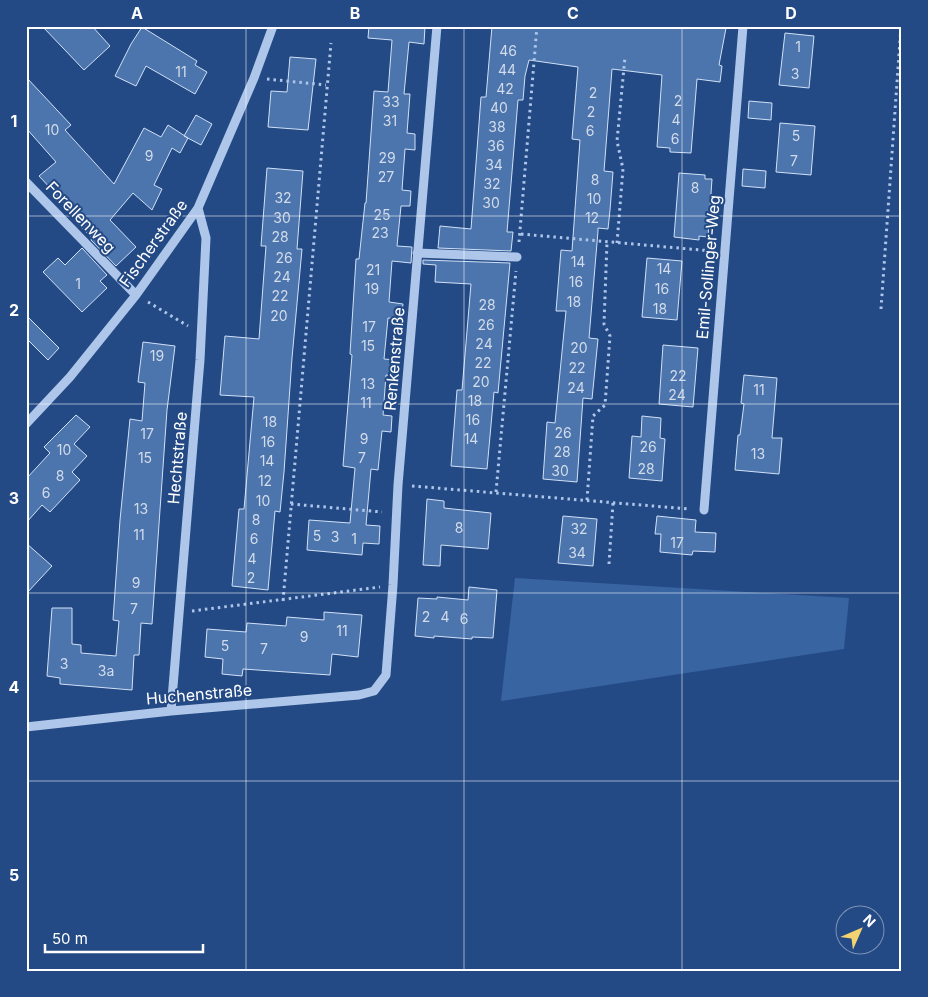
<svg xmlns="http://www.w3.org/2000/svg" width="928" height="997" viewBox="0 0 928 997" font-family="Inter,sans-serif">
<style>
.green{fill:#3864a2}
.building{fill:#4c74ad;stroke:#d1e1f7}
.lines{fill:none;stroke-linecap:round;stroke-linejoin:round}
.path{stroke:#aec6e9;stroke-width:3;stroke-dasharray:2.5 4;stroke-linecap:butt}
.minor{stroke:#aec6e9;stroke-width:9}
.grid{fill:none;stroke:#fff;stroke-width:1;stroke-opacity:0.55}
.labels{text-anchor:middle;stroke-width:4;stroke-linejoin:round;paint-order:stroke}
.number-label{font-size:14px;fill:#d2dcea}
.street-label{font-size:16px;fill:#fff;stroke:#244a85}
.neatline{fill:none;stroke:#fff;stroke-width:2}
.grid-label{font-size:16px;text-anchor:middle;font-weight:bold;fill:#fff}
</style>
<rect width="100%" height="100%" fill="#244a85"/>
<!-- green -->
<path class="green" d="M515 578 849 598 844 649 501 701Z"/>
<!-- building -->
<path class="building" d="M42 26H92L110 46 84 70Z
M369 26H425L424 44 409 42 404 94H410L407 133 415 134V150L405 149 402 190 411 191 410 206H401L397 246 412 247 411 263 392 261 389 302 403 304 401 319 388 318 384 359 396 360 394 376 386 375 383 415 392 416 391 432 382 431 378 470 371 469 366 525 380 526 379 544 363 543 362 555 307 550 309 520 350 523 355 468 343 466 352 355 350 354 356 259H359L365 203H366L374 91 388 92 392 40 368 38Z
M492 26H709L726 28 719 65 722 66 720 82 697 79 691 153 670 152V148L657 147 662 75 612 69 604 171 613 172 610 210 608 229 598 228V231L589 338 598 339 592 399 583 398 577 482 543 479 547 422 555 423 566 311H556L561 250 572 251 580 140 572 139 578 67 529 60 525 76 523 100H518L507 232H513L511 251 438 248 440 226 471 229 481 97H486Z
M142 27 197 61 195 65 207 72 195 94 146 66 136 86 115 76 131 44Z
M785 33 814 36 809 88 779 85Z
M290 57 316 59 308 130 268 127 271 91 287 92Z
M26 77 71 125 65 130 114 184 144 128 161 137 168 125 188 138 180 153 172 148 154 185 162 189 152 210 133 193 110 220 136 247 116 266 91 240 92 238 76 221 78 219 66 205 39 176 56 162 26 128Z
M749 101 772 103 771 120 748 118Z
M196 115 212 124 201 145 184 136Z
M780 123 815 126 811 175 776 172Z
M267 168 303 171 297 249H302L292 358 284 472 280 512 275 511 268 590 232 586 239 509H244L254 397 220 395 225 336 259 339 266 246H261Z
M743 169 766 171 765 188 742 186Z
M679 173 705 175V179H712L708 237 699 236V240L674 237Z
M82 248 107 275 100 281 107 288 82 312 43 272 58 258 65 265Z
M647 258 682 261 677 320 642 317Z
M423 260 510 263 498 393 494 392 487 469 451 466 457 390H462L471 284 435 282 436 265 423 264Z
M26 315 59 348 48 360 26 338Z
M143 342 175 346 167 410 152 624 141 623 139 655H134L132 690 60 684V678L47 676 52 608H72V644L81 645V653L116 656 119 621 113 620 120 520 130 419 142 421 145 383 138 382Z
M663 345 698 348 693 407 659 404Z
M744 375 777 378 772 438H782L779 474 735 470 738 435H740L744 404 741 403Z
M76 415 90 427 74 444 87 456 72 472 80 480 50 512 42 505 26 523V479L50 453 44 447Z
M642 416 661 418 660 438 665 439 662 481 629 478 632 436 641 437Z
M427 499 444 501V508L491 513 488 549 441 545 440 566 423 565Z
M563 516 597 519 593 566 558 563Z
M657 516 696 520 695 532 716 533 715 552 693 551 692 555 660 552 661 534H655Z
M26 543 52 566 26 594Z
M469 587 497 590 493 638 472 637V639L434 636V638L415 636 418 598 437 599V597L468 600Z
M324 612 362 615 358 657 332 654 330 675 243 669 242 676 222 674 223 659 205 657 207 629 246 632 247 623 286 626 287 617 324 620Z"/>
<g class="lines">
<!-- path -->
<path class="path" d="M267 79 326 85
M521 234 712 251
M519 242 537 26
M617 243 623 169 617 141 625 57
M148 302 188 326
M881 309 901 26
M412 486 689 509
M496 492 516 271
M587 500 593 416 605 405 610 336 604 324 607 242
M291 504 382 512
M609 564 613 503
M283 601 331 43
M192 611 380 587"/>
<!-- minor -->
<path class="minor" d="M26 182 136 295
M417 253 517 257
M26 424 70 377 136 295 198 208 254 78 273 26
M704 510 743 26
M171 711 200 360 206 238 198 208
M26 727 171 711 359 695 374 691 386 675 393 585 398 485 437 26"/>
</g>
<!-- grid -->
<path class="grid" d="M246 26V971M464 26V971M682 26V971M26 216H902M26 404H902M26 593H902M26 781H902"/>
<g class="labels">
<!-- number labels -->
<g class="number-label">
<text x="798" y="52">1</text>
<text x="508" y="56">46</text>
<text x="507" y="75">44</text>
<text x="181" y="77">11</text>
<text x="795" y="79">3</text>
<text x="505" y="94">42</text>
<text x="593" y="98">2</text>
<text x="678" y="106">2</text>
<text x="391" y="107">33</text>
<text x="499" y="113">40</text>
<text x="591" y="117">2</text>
<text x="676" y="125">4</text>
<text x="390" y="126">31</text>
<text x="497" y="132">38</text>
<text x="52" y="135">10</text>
<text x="590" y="136">6</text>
<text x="796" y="141">5</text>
<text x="675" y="144">6</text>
<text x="496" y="151">36</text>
<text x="149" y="161">9</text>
<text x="387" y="163">29</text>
<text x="794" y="166">7</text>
<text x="494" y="170">34</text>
<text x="386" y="182">27</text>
<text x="595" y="185">8</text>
<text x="492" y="189">32</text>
<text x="695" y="193">8</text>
<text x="283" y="203">32</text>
<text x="594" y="204">10</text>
<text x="491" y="208">30</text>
<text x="382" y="220">25</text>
<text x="282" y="223">30</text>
<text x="592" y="223">12</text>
<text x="380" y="238">23</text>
<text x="280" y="242">28</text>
<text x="284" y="263">26</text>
<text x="578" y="267">14</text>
<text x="664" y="274">14</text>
<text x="373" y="275">21</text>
<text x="282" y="282">24</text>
<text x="576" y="287">16</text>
<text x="78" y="289">1</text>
<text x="372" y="294">19</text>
<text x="662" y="294">16</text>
<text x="280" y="301">22</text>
<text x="574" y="307">18</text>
<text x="487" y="310">28</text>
<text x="660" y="314">18</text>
<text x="279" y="321">20</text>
<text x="486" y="330">26</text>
<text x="369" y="332">17</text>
<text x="484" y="349">24</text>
<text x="368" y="351">15</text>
<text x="579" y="353">20</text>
<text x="157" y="361">19</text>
<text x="483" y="368">22</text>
<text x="577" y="373">22</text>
<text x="678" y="381">22</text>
<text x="481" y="387">20</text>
<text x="368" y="389">13</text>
<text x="576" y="393">24</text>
<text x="759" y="395">11</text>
<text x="677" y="400">24</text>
<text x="475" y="406">18</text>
<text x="366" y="408">11</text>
<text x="473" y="425">16</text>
<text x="270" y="427">18</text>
<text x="563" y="438">26</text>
<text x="147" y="439">17</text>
<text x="364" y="444">9</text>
<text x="471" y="444">14</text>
<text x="268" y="447">16</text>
<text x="648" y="452">26</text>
<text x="64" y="455">10</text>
<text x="562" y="457">28</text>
<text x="758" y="459">13</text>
<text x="145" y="463">15</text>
<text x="362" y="463">7</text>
<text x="267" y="466">14</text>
<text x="646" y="474">28</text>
<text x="560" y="476">30</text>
<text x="60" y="481">8</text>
<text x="265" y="486">12</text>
<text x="46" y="498">6</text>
<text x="263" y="506">10</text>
<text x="141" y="514">13</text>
<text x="256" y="525">8</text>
<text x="459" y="533">8</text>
<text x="579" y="534">32</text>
<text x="139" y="540">11</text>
<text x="317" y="541">5</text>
<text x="335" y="542">3</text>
<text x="254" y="544">6</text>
<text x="354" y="544">1</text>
<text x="677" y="548">17</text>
<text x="577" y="558">34</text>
<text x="252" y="564">4</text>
<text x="251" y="583">2</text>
<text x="136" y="588">9</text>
<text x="134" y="614">7</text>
<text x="426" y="622">2</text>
<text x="445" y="622">4</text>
<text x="464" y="624">6</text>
<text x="342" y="636">11</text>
<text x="304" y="642">9</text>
<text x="225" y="651">5</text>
<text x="264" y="654">7</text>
<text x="64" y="669">3</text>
<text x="106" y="676">3a</text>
</g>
<!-- street labels -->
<g class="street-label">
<text transform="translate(81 217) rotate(46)" y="6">Forellenweg</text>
<text transform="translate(153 243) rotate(-54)" y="6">Fischerstraße</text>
<text transform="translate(708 267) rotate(-85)" y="6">Emil-Sollinger-Weg</text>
<text transform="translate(394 359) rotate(-85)" y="6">Renkenstraße</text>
<text transform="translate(177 458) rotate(-85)" y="6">Hechtstraße</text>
<text transform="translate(199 694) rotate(-5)" y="6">Huchenstraße</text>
</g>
</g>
<!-- border -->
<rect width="928" height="997" fill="none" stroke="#244a85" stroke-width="55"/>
<!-- north arrow -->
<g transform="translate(860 930) rotate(45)"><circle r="24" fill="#244a85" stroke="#7c92b6"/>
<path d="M0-4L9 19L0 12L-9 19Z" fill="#f3d371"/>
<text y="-8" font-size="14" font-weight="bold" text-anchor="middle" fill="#ffffff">N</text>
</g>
<!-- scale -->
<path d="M45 944v8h158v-8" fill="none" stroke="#ffffff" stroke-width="2.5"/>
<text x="52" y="944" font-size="15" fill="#ffffff" stroke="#244a85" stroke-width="4" paint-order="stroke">50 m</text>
<rect x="28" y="28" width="872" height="942" class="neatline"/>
<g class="grid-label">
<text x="137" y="19">A</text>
<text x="355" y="19">B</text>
<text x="573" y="19">C</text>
<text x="791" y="19">D</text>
<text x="14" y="127">1</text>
<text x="14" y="316">2</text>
<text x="14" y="504">3</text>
<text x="14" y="693">4</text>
<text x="14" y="881">5</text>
</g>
</svg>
